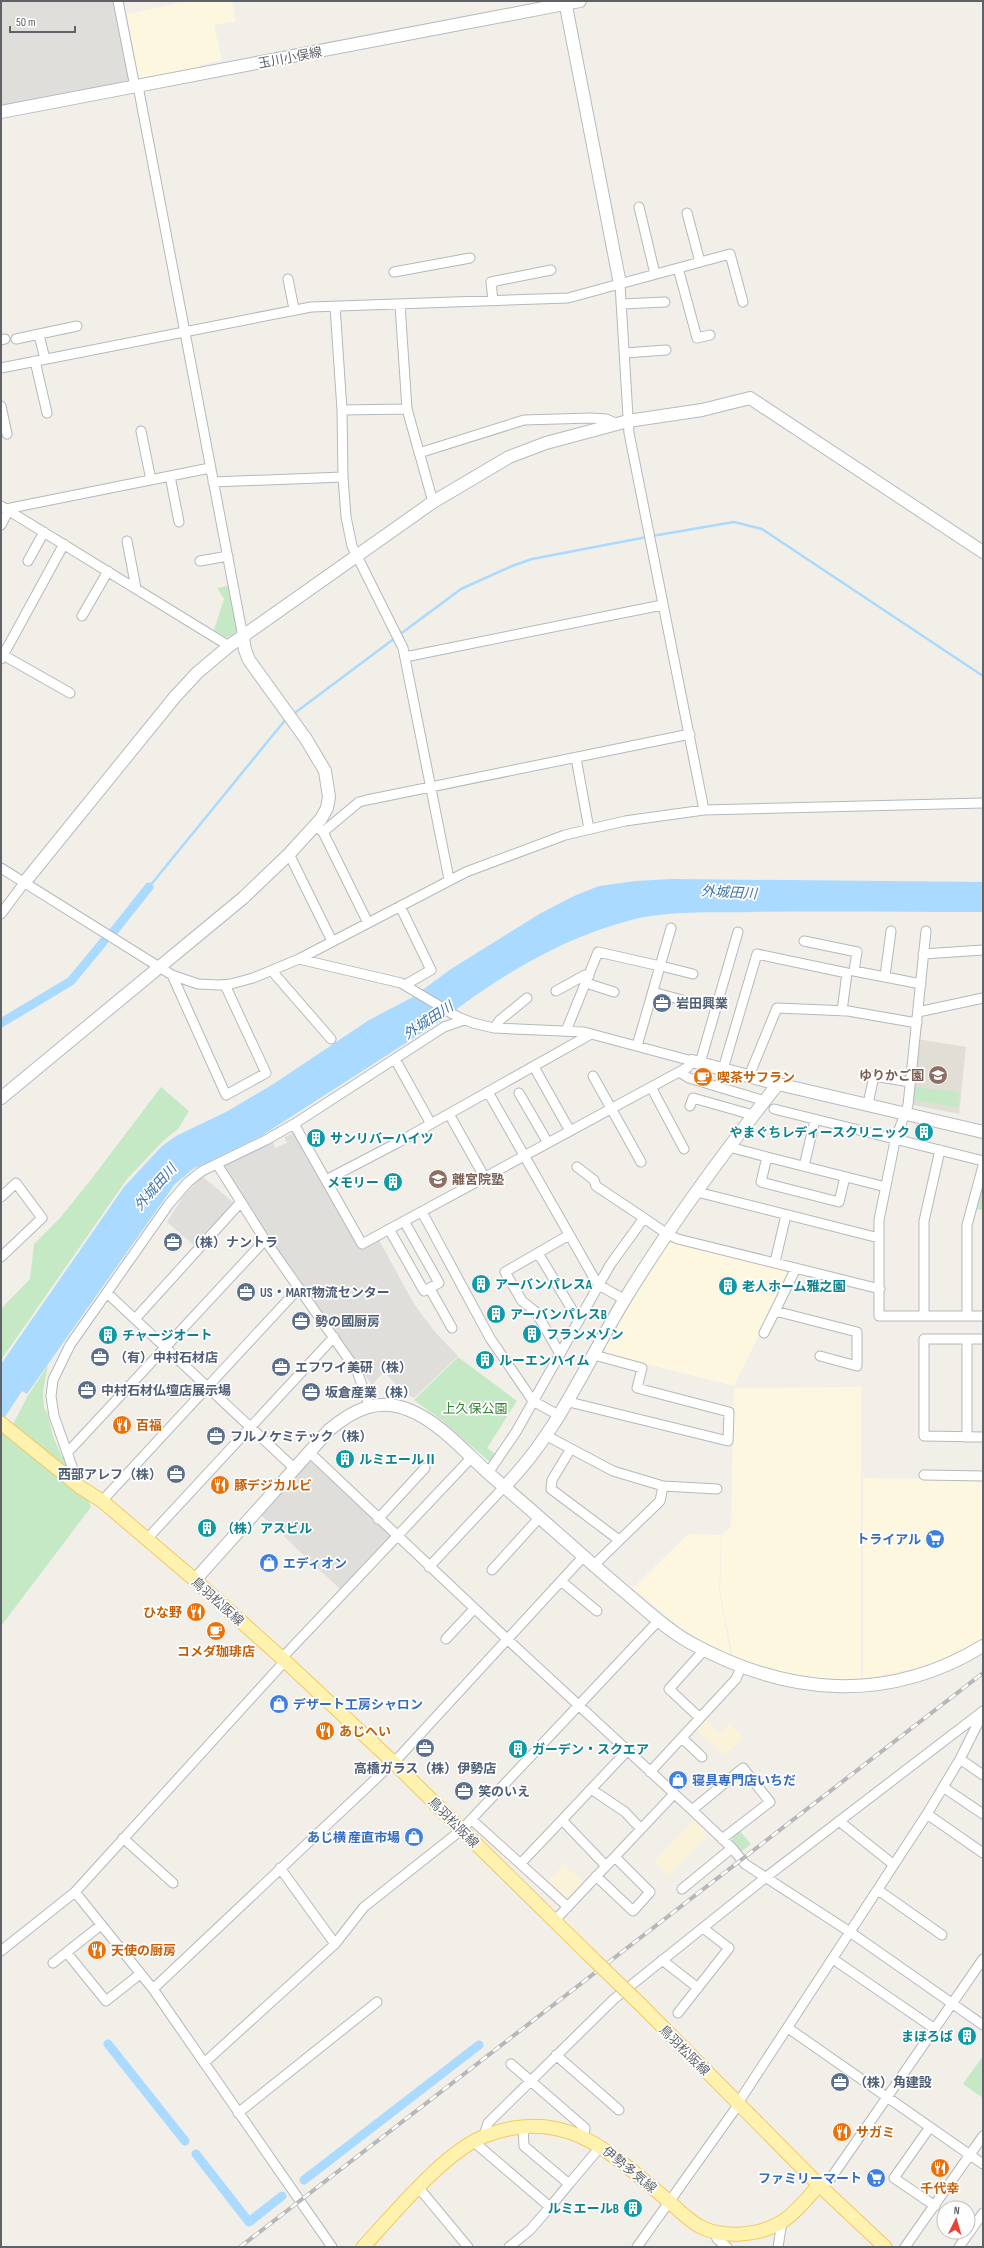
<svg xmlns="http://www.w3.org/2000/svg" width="984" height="2248" viewBox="0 0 984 2248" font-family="'Sofia Sans Condensed','Noto Sans JP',sans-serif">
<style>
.commercial{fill:#fef7e0}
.industrial{fill:#e0deda}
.education{fill:#e1ded6}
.green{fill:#c5e8c5}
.sand{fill:#fbf3d9}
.water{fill:#aadaff}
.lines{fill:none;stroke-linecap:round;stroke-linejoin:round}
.stream{stroke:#aadaff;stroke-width:2.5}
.canal{stroke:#aadaff;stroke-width:9}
.street-casing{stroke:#b5b8bc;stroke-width:11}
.secondary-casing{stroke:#b6babf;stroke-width:14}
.primary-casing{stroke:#f2c960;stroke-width:15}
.street{stroke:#fff;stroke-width:9}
.secondary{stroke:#fff;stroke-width:12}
.primary{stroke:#fff2af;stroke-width:13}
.rail-casing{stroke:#b6b7b8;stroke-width:4}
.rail{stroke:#fff;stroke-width:2.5;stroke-dasharray:8;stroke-linecap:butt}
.primary-bridge-casing{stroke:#f2c960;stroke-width:15;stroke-linecap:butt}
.primary-bridge{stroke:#fff2af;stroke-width:13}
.labels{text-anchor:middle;stroke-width:3.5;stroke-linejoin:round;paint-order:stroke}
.street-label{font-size:13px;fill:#5f6368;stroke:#fff}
.service-label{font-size:13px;font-weight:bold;fill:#4e5e75;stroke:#fff;text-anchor:start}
.education-label{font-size:13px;font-weight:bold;fill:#785e54;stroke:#fff;text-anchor:end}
.food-label{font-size:13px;font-weight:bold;fill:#c56008;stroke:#fff;text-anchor:start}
.culture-label{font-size:13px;font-weight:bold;fill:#0d838f;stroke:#fff;text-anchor:start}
.park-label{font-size:13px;fill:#348238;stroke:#fff}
.shop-label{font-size:13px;font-weight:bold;fill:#366cbe;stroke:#fff;text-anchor:end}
.water-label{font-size:14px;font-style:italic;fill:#4174aa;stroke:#fff}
</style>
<rect width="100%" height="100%" fill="#f1efe8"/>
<!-- commercial -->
<path class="commercial" d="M188 1H232L236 21 214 25 222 60 200 65V68L138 79 127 14Z
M676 1243 790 1271 734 1386 607 1354 605 1347 638 1290 668 1244Z
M861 1387V1681L838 1682 763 1671 733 1657 720 1591 722 1535 731 1527 734 1388Z
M863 1478 983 1480V1640L928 1666 863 1679Z
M688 1534 721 1535 719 1591 731 1657 682 1629 633 1588Z"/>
<!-- industrial -->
<path class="industrial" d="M1 1H114L129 78 127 82 1 106Z
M295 1132 360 1249 379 1240 414 1304 435 1332 458 1356 414 1398 404 1393 384 1372 372 1385 259 1226 225 1170 226 1165 273 1142 275 1148 287 1143 284 1137Z
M202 1176 234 1203 196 1247 167 1222 182 1198Z
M310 1461 393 1535 341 1590 261 1515Z"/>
<!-- education -->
<path class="education" d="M917 1039 966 1047 959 1114 913 1105 911 1103Z"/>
<!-- green -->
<path class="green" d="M228 586 237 630 233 636 226 637 214 630 224 599 217 588Z
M161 1087 189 1111 178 1129 164 1140 127 1179 1 1360V1309L30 1279 34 1244 60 1218 93 1177Z
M914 1087 959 1092 958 1107 913 1100Z
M983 1181V1210L976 1209Z
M458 1357 517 1401 487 1448 497 1455 491 1463 443 1421 414 1400Z
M48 1365 43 1391 44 1408 47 1412 53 1436 62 1457 66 1456 72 1473 12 1426 27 1397Z
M3 1432 88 1500 91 1507 1 1626V1435Z
M739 1830 751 1844 741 1852 732 1843 733 1835Z
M983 2056V2098L963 2084Z"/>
<!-- sand -->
<path class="sand" d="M704 1718 720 1733 730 1723 744 1738 724 1755 694 1728Z
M695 1819 710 1832 669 1876 654 1862Z
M563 1864 584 1883 566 1904 546 1885Z"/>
<!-- water -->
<path class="water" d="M672 879 983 882V912C906 912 828 911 751 912 711 913 669 910 631 920 562 938 501 975 445 1018L261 1136 193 1169 175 1184 27 1394 22 1391 1 1423V1364L124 1187 162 1146 176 1136 228 1111 275 1083 369 1020 413 997 451 969 541 913 574 896 599 886 636 881Z"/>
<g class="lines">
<!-- stream -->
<path class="stream" d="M652 536 734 522 762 529 983 676
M399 635 461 589 512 566 532 559 647 537
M292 715 395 638
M149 887 286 719"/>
<!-- canal -->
<path class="canal" d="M114 931 149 887
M1 1023 71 981 104 941
M108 2044 185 2141
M196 2154 249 2222 282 2196
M304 2180 479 2045"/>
<!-- street casing -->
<g class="street-casing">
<path id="street" d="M118 1 135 87
M138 86 243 637
M639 207 655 274
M687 213 700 262
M678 268 697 338 710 335
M394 272 470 258
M288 279 294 309
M620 284 629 433 704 810
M493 301 491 282 551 270
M621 304 665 302
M400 305 407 409 433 502
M335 306 342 410 343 477 346 517 352 546 403 648 449 879
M39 335 45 359
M16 339 77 326
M1 340 5 339
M625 353 666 350
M35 361 47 413
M1 368 311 307 568 298 730 254 743 302
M1 406 7 434
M342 410 407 409
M141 431 151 480
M419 453 524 420 591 418 606 419 618 424
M170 476 179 522
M213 482 343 477
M1 506 229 646
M6 509 210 468
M1 525 9 510
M127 541 136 588
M28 561 44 532
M200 561 228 556
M82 616 108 571
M3 655 70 693
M405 657 662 605
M1 659 64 544
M576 758 589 829
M319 829 323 832 368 923
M323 832 359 802 367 800 690 734
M289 854 332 941
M1 868 172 975 198 984 219 985 231 984 253 978 299 959 466 872 565 835 625 821 704 810 983 803
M400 906 431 970 405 985
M1 914 24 883
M926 931 908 1105 895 1141 879 1220V1316H983
M804 941 857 952 854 971 921 984
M923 954 983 950
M661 966 693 974
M272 971 331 1039
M172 975 226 1095 266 1073 225 985
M885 976 891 931
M586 983 614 992
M556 991 585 975 589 976
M653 992 682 1000
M918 1012 983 998
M494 1028 500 1020 527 998
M566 1031 598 952 660 966
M637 1046 671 928
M395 1059 431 1124
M700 1063 738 932
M534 1067 570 1131
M723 1069 757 954 847 973 842 1011
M679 1072 689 1078 765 1101
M593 1076 641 1162
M749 1076 777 1008 848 1011 917 1023
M651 1087 684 1149
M488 1092 594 1278 599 1285 625 1300
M519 1093 548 1143
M869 1099 874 1076 910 1082
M690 1106 693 1098 753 1115
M774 1109 983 1161
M449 1114 485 1178
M294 1124 362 1244 688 1067 692 1061 584 1032 494 1028 473 1023 458 1017 401 983 299 959
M729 1147 767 1157
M217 1164 265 1240 357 1371 369 1405
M804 1166 815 1120
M577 1167 594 1180 596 1186 644 1218
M845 1177 839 1202 761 1182 767 1157 886 1187
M326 1180 397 1143 591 1034
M697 1192 879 1238
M1 1197 16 1183 42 1218 1 1257
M422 1212 490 1338 533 1401 560 1416
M389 1229 424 1291 439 1283 404 1221
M538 1253 579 1321
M775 1262 786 1215
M796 1268 775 1311 857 1332V1366L820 1356
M430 1289 452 1328
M107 1293 294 1468
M924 1316V1221L940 1150
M967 1316V1225L983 1166
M135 1319 240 1203
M764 1333 775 1311
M967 1339V1437
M983 1339H924V1436L983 1437
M560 1354 536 1312 522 1301 505 1272 569 1235
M569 1402 728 1441 729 1412 637 1388 642 1368 594 1355
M547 1436 613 1471 663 1486 717 1489
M570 1450 552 1480 551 1489 619 1540
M309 1452 507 1639 692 1810 732 1848 745 1864 850 1932 983 2025
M67 1453 265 1240
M488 1473 516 1432 610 1265 644 1218 667 1234 678 1239 880 1289
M924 1475 983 1476
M79 1486 54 1416 51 1396 53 1380 70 1345 169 1204 188 1182 202 1171 266 1140 294 1124 444 1027 464 1020
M102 1501 299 1288
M378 1519 425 1468
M146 1540 334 1337
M593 1566 660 1501 663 1486
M429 1567 504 1487
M492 1570 539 1518
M561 1581 597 1611
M446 1639 474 1609
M282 1658 471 1458
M700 1718 669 1689 705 1649
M682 1738 702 1757
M960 1759 983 1775
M650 1772 736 1679 741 1667
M943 1787 983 1814
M591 1789 625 1812 640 1828
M692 1810 743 1768 770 1802 722 1839
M927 1814 983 1853
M472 1820 568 1907
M562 1820 627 1751
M839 1821 894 1865
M465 1826 659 1620
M123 1838 173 1883
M521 1863 562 1820 606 1866
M280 1868 335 1944
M596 1876 633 1911 650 1892 615 1857
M682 1889 732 1848
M878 1890 942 1935
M75 1892 153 1989 332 2247
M558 1917 674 1794
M1 1951 75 1892 285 1661
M67 1953 106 2001 140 1974
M833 1959 935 2029
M662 1960 698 1988
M53 1963 101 1925
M153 1989 400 1756 583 1557
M678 2013 729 1948 703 1928
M788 2028 983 2164
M556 2055 619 2110
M204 2063 335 1944 364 1907 455 1835
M511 2064 585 2128 584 2137
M742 2097 927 1814 960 1759 978 1723 977 1716
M238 2113 377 2002
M523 2127 524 2146 569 2184 601 2146
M930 2127 894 2178 935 2206
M484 2136 488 2123 614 1999 765 1878 983 1711
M474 2142 550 2207 569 2184
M819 2185 831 2178 983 1959
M419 2188 468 2247
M715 2232 717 2239 727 2247
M509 2247 530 2230 550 2207
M637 2247 736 2108
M778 2247 782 2222
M905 2247 983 2136
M959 2247 983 2213"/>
</g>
<!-- secondary casing -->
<g class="secondary-casing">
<path id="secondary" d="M565 1 620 284
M1 112 580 1
M24 883 174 698 197 673 229 646 433 502 509 457 546 443 628 421 702 410 750 398 983 552
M692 1061 778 1084 983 1132
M1 1098 243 898 289 854 321 819 327 808 329 797 325 771 306 739 249 660 245 650 243 637
M504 1487C558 1433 586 1363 625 1299 671 1224 723 1153 778 1084
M195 1580 329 1430C353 1410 378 1397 409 1410 442 1423 468 1456 495 1479 539 1516 581 1555 625 1592 645 1609 666 1629 689 1642 785 1695 886 1705 983 1646"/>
</g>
<!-- primary casing -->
<g class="primary-casing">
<path id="primary" d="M1 1423 80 1487 102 1501 195 1580 285 1661 392 1761 587 1953
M641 2005 819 2185 885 2247
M363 2247C393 2215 445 2151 485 2136 564 2105 610 2152 666 2199 677 2208 687 2219 699 2226 723 2239 760 2236 783 2221 797 2212 808 2197 819 2185"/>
</g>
<!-- street -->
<use href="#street" class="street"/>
<!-- secondary -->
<use href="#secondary" class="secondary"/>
<!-- primary -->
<use href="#primary" class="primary"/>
<!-- rail casing -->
<g class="rail-casing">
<path id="rail" d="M240 2247 983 1673"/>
</g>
<!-- rail -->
<use href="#rail" class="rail"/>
<!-- primary-bridge casing -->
<g class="primary-bridge-casing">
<path id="primary-bridge" d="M587 1953 641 2005"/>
</g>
<!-- primary-bridge -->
<use href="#primary-bridge" class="primary-bridge"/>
</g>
<!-- icons -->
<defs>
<g id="office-disc" transform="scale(1)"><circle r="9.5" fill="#5c6f8a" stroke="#fff"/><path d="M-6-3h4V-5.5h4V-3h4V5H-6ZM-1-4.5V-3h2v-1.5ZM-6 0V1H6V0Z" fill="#fff"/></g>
<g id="school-disc" transform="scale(1)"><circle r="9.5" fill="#8d6e63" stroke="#fff"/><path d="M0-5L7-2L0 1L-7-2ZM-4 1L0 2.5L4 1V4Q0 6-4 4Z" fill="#fff"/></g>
<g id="cafe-disc" transform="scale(1)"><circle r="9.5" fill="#e8710a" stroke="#fff"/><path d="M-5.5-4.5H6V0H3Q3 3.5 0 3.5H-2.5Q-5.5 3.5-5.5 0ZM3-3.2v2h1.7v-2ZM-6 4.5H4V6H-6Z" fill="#fff"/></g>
<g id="building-disc" transform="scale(1)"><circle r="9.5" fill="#0f9aa8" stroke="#fff"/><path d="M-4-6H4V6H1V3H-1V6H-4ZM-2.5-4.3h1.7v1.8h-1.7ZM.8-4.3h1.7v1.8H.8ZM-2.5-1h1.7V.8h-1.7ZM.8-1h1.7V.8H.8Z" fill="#fff"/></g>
<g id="restaurant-disc" transform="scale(1)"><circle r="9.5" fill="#e8710a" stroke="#fff"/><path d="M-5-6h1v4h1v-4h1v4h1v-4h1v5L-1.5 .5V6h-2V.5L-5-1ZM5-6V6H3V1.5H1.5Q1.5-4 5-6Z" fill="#fff"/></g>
<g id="supermarket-disc" transform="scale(1)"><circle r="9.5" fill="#3f7fe0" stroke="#fff"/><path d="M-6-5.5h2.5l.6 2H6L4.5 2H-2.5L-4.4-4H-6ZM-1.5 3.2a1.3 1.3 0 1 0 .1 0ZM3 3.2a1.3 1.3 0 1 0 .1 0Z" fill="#fff"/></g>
<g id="shop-disc" transform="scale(1)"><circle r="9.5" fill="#3f7fe0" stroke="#fff"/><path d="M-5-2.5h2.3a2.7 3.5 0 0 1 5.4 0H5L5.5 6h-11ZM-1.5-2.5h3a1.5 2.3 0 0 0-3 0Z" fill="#fff"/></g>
</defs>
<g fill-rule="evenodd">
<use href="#office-disc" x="662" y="1003"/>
<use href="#school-disc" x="938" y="1075"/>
<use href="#cafe-disc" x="703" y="1077"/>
<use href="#building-disc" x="924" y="1132"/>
<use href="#building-disc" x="316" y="1138"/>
<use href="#school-disc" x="438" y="1179"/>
<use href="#building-disc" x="393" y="1182"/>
<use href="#office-disc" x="173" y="1242"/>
<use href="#building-disc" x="481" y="1284"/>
<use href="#building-disc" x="728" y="1286"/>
<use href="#office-disc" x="246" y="1292"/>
<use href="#building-disc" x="496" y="1314"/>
<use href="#office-disc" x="301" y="1321"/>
<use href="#building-disc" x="532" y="1334"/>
<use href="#building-disc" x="108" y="1335"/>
<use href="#office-disc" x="100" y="1357"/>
<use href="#building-disc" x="485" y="1360"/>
<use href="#office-disc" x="281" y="1367"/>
<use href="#office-disc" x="87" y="1390"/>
<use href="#office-disc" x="311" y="1392"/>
<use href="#restaurant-disc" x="122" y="1425"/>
<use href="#office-disc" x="216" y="1436"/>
<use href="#building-disc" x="345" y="1459"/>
<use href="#office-disc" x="176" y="1474"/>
<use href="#restaurant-disc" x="220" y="1485"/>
<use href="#building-disc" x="207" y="1528"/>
<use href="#supermarket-disc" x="935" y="1539"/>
<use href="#shop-disc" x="269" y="1563"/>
<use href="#restaurant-disc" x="196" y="1612"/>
<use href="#cafe-disc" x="216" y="1631"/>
<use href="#shop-disc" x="279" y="1704"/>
<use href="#restaurant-disc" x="325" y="1731"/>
<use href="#office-disc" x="425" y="1748"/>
<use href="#building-disc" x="518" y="1749"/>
<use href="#shop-disc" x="678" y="1780"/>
<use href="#office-disc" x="464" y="1791"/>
<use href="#shop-disc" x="414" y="1837"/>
<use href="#restaurant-disc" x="97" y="1950"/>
<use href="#building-disc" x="967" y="2036"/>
<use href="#office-disc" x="840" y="2082"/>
<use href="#restaurant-disc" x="842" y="2132"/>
<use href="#restaurant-disc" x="940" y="2168"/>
<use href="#supermarket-disc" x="876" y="2178"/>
<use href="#building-disc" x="633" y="2208"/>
</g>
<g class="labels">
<!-- street labels -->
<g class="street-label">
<text transform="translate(290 57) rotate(-11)" y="5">玉川小俣線</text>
<text transform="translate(218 1601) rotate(42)" y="5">鳥羽松阪線</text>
<text transform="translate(454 1822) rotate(45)" y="5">鳥羽松阪線</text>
<text transform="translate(685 2050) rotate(45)" y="5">鳥羽松阪線</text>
<text transform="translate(630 2169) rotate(39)" y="5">伊勢多気線</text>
</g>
<!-- service labels -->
<g class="service-label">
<text x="676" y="1008">岩田興業</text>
<text x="187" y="1247">（株）ナントラ</text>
<text x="260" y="1297">US・MART物流センター</text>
<text x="315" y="1326">勢の國厨房</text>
<text x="114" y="1362">（有）中村石材店</text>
<text x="295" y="1372">エフワイ美研（株）</text>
<text x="101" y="1395">中村石材仏壇店展示場</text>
<text x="325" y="1397">坂倉産業（株）</text>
<text x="230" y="1441">フルノケミテック（株）</text>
<text x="162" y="1479" text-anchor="end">西部アレフ（株）</text>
<text x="425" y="1773" text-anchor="middle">高橋ガラス（株）伊勢店</text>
<text x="478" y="1796">笑のいえ</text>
<text x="854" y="2087">（株）角建設</text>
</g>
<!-- education labels -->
<g class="education-label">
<text x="924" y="1080">ゆりかご園</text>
<text x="452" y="1184" text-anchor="start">離宮院塾</text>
</g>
<!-- food labels -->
<g class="food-label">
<text x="717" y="1082">喫茶サフラン</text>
<text x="136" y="1430">百福</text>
<text x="234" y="1490">豚デジカルビ</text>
<text x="182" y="1617" text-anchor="end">ひな野</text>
<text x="216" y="1656" text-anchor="middle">コメダ珈琲店</text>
<text x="339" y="1736">あじへい</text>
<text x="111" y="1955">天使の厨房</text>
<text x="856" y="2137">サガミ</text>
<text x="940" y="2193" text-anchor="middle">千代幸</text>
</g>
<!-- culture labels -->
<g class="culture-label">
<text x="910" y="1137" text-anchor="end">やまぐちレディースクリニック</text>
<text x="330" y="1143">サンリバーハイツ</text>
<text x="379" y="1187" text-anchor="end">メモリー</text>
<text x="495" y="1289">アーバンパレスA</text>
<text x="742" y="1291">老人ホーム雅之園</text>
<text x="510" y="1319">アーバンパレスB</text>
<text x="546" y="1339">フランメゾン</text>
<text x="122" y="1340">チャージオート</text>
<text x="499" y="1365">ルーエンハイム</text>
<text x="359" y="1464">ルミエールⅡ</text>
<text x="221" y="1533">（株）アスビル</text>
<text x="532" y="1754">ガーデン・スクエア</text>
<text x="953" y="2041" text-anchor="end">まほろば</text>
<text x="619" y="2213" text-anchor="end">ルミエールB</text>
</g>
<!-- park labels -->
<g class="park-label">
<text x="475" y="1413">上久保公園</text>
</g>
<!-- shop labels -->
<g class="shop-label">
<text x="921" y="1544">トライアル</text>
<text x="283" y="1568" text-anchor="start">エディオン</text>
<text x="293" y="1709" text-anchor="start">デザート工房シャロン</text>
<text x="692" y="1785" text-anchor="start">寝具専門店いちだ</text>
<text x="400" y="1842">あじ横 産直市場</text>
<text x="862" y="2183">ファミリーマート</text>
</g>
<!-- water labels -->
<g class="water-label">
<text transform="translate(729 892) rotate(3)" y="5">外城田川</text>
<text transform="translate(428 1020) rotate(-33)" y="5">外城田川</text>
<text transform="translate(155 1187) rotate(-49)" y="5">外城田川</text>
</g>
</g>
<!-- border -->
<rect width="984" height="2248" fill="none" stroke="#5f6368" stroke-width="4"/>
<!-- north arrow -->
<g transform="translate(956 2220) rotate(5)"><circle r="19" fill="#ffffff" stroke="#bfc1c3"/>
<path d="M0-3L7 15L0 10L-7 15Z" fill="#ea4335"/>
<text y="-6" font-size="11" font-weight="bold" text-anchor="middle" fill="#5f6368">N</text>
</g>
<!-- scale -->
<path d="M10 26v6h65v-6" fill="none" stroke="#5f6368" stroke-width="2"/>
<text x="16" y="26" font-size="12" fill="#5f6368" stroke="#ffffff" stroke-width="3" paint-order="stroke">50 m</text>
</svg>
